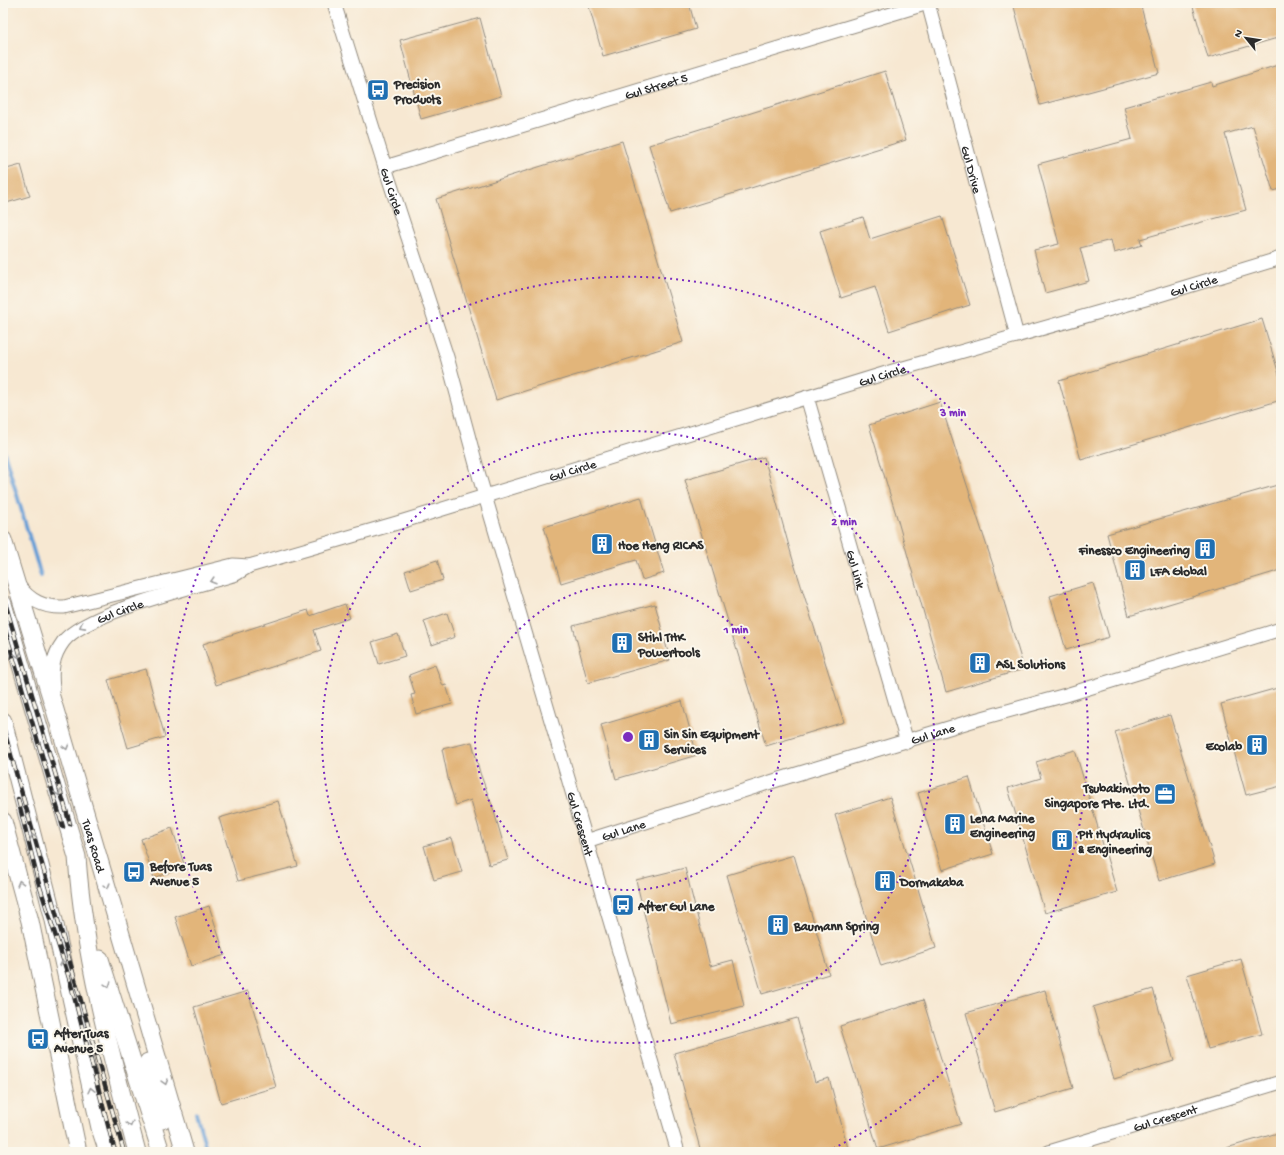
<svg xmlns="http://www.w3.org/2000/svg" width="1284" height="1155" viewBox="0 0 1284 1155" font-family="'Gochi Hand',sans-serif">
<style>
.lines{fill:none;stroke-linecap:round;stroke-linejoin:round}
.stream{stroke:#689fd6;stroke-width:4}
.building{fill:#e2b57a}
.minor-casing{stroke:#918a7e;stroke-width:15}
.major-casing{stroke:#918a7e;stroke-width:19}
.minor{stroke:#fff;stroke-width:13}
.major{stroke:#fff;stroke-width:17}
.rail-casing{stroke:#2b2b2b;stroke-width:4.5}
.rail{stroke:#fbf7ec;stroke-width:3;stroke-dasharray:9;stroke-linecap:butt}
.oneway{stroke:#a0a0a0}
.ring{fill:none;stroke:#7b2cbf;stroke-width:2;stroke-dasharray:2 4}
.labels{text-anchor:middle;stroke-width:4;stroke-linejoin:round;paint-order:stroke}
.poi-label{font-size:13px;font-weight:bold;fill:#2b2b2b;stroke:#fbf7ec;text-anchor:start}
.street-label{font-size:13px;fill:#2b2b2b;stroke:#fbf7ec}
.centre{fill:#7b2cbf;stroke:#fbf7ec;stroke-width:2}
.ring-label{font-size:12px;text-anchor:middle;font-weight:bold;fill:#7b2cbf;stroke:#fbf7ec;stroke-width:4;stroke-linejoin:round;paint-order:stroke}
</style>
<rect width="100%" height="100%" fill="#fbf7ec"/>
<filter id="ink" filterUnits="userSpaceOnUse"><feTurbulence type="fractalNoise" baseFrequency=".025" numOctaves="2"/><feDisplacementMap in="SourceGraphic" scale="8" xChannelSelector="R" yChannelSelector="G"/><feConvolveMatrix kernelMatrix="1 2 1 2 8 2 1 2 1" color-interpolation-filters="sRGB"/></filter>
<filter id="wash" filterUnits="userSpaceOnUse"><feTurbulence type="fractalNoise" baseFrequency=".012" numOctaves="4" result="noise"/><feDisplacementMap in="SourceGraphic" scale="16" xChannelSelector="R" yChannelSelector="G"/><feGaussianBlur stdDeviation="0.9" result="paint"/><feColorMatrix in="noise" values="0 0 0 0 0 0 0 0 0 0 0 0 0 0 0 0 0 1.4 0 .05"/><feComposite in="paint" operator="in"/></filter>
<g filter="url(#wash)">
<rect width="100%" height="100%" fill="#f7e8d2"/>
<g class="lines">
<!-- stream -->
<path class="stream" d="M3 448 41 576
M196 1113 207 1152"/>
</g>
<g id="blocks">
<!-- building -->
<path class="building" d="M588 3H689L696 29 603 56Z
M1013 3H1140L1159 73 1040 105Z
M1192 3H1281V37L1208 58Z
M480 18 501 96 421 119 400 40Z
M1281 64V189L1273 191 1253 126 1225 134 1246 210 1140 239 1142 245 1114 253 1111 240 1080 248 1089 281 1045 293 1034 250 1059 244 1038 164 1132 139 1124 107 1211 82 1212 86Z
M885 71 906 140 670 213 649 145Z
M622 141 683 342 496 400 436 199Z
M21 165 30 196 3 204V170Z
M942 216 970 305 889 331 875 287 841 298 820 231 863 217 870 239Z
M1262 319 1281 381V400L1081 460 1059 381Z
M940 402 993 565 1024 669 946 692 898 521 869 425Z
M764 457 792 557 844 722 766 746 685 480Z
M1281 484V570L1129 616 1107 534Z
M641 497 664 573 642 580 636 560 561 583 544 527Z
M437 560 443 580 411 590 405 571Z
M1093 583 1109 637 1066 650 1050 596Z
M345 604 350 618 314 630 321 651 216 685 203 644 308 610 310 616Z
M655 604 670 660 588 683 573 626Z
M447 613 455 637 432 645 424 621Z
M398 634 405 656 379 664 372 642Z
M435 665 443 686 446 685 452 704 416 714 411 695 415 694 409 675Z
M146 669 165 737 128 748 108 680Z
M1281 687V786L1246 795 1221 704Z
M682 701 697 755 616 779 601 725Z
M1170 715 1215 864 1159 881 1115 732Z
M472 742 480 773 493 808 508 860 489 865 471 800 456 805 449 783 442 749Z
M1075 750 1117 892 1045 913 1008 788 1041 778 1036 762Z
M969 777 993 854 942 870 918 793Z
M890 797 936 948 881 966 835 815Z
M278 801 298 866 238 881 219 818Z
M172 828 185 867 154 878 141 839Z
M452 838 462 872 434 880 424 846Z
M794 855 829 974 762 994 727 875Z
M685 868 710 966 733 960 744 1006 671 1024 636 880Z
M209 906 225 955 191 966 175 917Z
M1241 959 1262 1034 1208 1049 1187 975Z
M1153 989 1174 1061 1114 1079 1093 1007Z
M1045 990 1073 1088 995 1112 966 1013Z
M248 991 276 1087 221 1103 194 1007Z
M923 1000 961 1124 878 1149 840 1026Z
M797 1018 815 1082 829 1078 849 1152H701L674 1053Z
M1281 1132V1152H1223V1149Z"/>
</g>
</g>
<g filter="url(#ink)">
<use href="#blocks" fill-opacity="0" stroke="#918a7e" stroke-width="1"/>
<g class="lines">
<!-- minor casing -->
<g class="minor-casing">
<g id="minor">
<path id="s1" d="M334 3 385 167 447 357 480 479 678 1152"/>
<path id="s2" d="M928 3 1017 336"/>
<path id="s3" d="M385 167 928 3"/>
<path id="s4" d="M807 397 907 742"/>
<path id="s5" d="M18 585C30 601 44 608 64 607L233 565 249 566 397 523 893 371 1156 296 1281 258"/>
<path id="s6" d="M53 688C51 671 52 657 63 642 84 613 198 586 236 574L249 566"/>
<path id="s7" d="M586 841 777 780 975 720 1066 695 1281 629"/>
<path id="s8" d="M1049 1152 1281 1082"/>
</g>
</g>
<!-- major casing -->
<g class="major-casing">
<g id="major">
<path id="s9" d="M3 540 55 710 185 1152"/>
<path d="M3 604 77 857C84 957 111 1055 137 1152"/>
<path d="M3 721 53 916 100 1128 108 1152"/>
<path d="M3 821 30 921 78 1152"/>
<path d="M100 959 161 1152"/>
<path d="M148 1062 162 1120"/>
</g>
</g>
<!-- minor -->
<use href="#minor" class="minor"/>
<!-- major -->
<use href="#major" class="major"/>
<!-- rail casing -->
<g class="rail-casing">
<path id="rail" d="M3 596 70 824
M3 623 63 827
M3 727 124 1152
M18 799 38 881 70 981 115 1152"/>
</g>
<!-- rail -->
<use href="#rail" class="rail"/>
</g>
<!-- one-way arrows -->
<defs><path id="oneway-chevron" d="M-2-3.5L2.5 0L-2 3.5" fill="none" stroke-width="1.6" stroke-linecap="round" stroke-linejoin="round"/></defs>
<g class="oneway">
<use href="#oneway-chevron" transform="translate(213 581) rotate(163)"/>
<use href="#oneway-chevron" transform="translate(82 626) rotate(151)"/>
<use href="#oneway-chevron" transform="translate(18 655) rotate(74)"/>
<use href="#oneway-chevron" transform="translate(66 747) rotate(74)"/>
<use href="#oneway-chevron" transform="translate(58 793) rotate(74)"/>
<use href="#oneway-chevron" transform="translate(33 837) rotate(-104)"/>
<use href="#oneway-chevron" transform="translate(20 883) rotate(-105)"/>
<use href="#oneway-chevron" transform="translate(107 886) rotate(74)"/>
<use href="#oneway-chevron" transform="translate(63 963) rotate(-102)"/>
<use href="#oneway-chevron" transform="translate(108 985) rotate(72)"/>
<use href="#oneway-chevron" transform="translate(165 1082) rotate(74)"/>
<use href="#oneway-chevron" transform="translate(91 1090) rotate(-103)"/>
<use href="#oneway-chevron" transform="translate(130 1124) rotate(75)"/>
</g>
</g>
<!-- distance rings -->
<g class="ring">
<circle cx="628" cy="737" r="153"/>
<circle cx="628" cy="737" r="306"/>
<path d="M426 1150A460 460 0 1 1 830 1150"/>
</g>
<!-- icons -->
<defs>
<g id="bus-square" transform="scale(1.15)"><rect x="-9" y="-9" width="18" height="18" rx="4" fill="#1f6fb2" stroke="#fbf7ec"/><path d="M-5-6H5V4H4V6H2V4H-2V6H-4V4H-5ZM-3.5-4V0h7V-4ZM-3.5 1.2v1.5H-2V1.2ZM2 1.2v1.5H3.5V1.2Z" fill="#fff"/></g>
<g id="building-square" transform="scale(1.15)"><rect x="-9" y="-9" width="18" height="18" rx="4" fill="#1f6fb2" stroke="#fbf7ec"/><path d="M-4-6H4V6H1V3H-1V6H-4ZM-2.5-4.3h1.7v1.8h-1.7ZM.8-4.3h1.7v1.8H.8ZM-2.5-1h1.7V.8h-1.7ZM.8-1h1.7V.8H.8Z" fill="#fff"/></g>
<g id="office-square" transform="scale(1.15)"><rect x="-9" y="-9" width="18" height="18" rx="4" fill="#1f6fb2" stroke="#fbf7ec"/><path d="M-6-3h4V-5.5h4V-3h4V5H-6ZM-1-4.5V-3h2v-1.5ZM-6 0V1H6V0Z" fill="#fff"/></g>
</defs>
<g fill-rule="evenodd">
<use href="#bus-square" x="378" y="90"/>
<use href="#building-square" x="602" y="544"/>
<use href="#building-square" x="1205" y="549"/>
<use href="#building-square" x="1135" y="570"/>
<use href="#building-square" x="622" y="643"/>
<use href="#building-square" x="980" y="663"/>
<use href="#building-square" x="649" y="740"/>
<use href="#building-square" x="1257" y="745"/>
<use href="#office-square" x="1165" y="794"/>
<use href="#building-square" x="955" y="824"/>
<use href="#building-square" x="1062" y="840"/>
<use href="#bus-square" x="134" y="872"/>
<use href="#building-square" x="885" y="881"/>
<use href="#bus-square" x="623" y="905"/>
<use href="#building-square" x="778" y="925"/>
<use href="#bus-square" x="38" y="1039"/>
</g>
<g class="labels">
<!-- poi labels -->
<g class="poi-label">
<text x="394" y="88">Precision<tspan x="394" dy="15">Products</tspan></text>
<text x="618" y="549">Hoe Heng RICAS</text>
<text x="1190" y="554" text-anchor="end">Finessco Engineering</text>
<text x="1150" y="575">LFA Global</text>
<text x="638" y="641">Stihl THK<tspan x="638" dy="15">Powertools</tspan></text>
<text x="996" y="668">ASL Solutions</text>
<text x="664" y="738">Sin Sin Equipment<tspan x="664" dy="15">Services</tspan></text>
<text x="1242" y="750" text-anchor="end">Ecolab</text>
<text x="1150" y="792" text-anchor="end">Tsubakimoto<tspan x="1150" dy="15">Singapore Pte. Ltd.</tspan></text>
<text x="970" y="822">Lena Marine<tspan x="970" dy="15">Engineering</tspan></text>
<text x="1078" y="838">PH Hydraulics<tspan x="1078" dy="15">&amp; Engineering</tspan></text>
<text x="150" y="870">Before Tuas<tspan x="150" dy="15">Avenue 5</tspan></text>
<text x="900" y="886">Dormakaba</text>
<text x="638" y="910">After Gul Lane</text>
<text x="794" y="930">Baumann Spring</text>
<text x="54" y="1037">After Tuas<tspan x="54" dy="15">Avenue 5</tspan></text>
</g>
<!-- street labels -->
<g class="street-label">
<text dy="5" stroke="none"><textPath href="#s3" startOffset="283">Gul Street 5</textPath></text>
<text dy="5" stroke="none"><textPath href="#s2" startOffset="172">Gul Drive</textPath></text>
<text dy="5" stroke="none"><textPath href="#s1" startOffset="197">Gul Circle</textPath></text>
<text dy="5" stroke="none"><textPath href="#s5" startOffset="1229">Gul Circle</textPath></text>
<text dy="5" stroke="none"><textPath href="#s5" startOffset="905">Gul Circle</textPath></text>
<text dy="5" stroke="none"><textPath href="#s5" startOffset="581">Gul Circle</textPath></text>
<text dy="5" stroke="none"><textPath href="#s4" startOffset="179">Gul Link</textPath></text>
<text dy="5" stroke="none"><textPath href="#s6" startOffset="114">Gul Circle</textPath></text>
<text dy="5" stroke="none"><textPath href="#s7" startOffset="363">Gul Lane</textPath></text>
<text dy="5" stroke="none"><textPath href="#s1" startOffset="857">Gul Crescent</textPath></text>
<text dy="5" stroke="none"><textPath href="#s7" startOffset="39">Gul Lane</textPath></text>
<text dy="5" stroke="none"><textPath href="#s9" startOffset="319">Tuas Road</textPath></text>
<text dy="5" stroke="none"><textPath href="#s8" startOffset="121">Gul Crescent</textPath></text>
</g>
</g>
<circle cx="628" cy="737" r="6" class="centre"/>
<g class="ring-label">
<text x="953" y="416">3 min</text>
<text x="844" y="525">2 min</text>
<text x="736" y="633">1 min</text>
</g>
<!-- margin -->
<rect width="1284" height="1155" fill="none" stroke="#fbf7ec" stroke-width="16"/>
<!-- north arrow -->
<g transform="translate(1246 38) rotate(300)" stroke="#fbf7ec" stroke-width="3" paint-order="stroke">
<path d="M0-3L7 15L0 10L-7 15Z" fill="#2b2b2b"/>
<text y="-6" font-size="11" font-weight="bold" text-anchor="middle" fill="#2b2b2b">N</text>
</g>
</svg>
